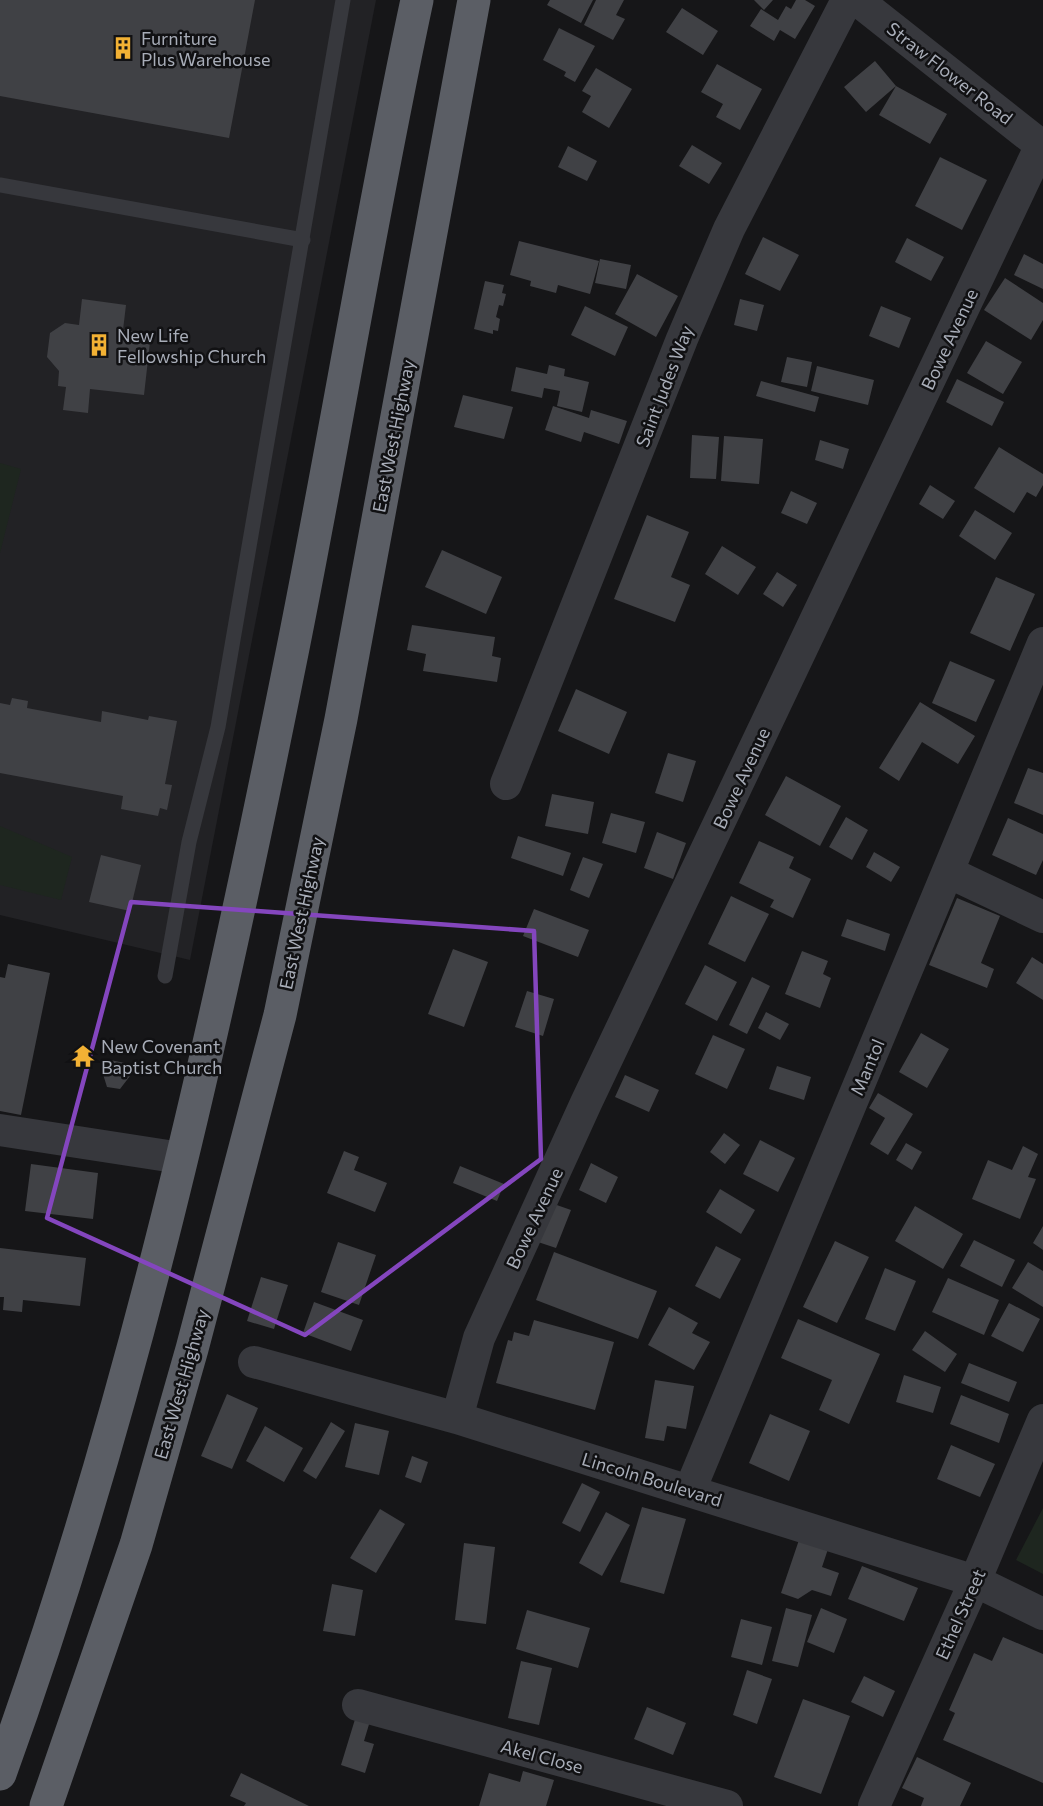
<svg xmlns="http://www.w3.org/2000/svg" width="1043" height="1806" font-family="Commissioner,sans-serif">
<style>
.built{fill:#222225}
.green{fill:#1e261f}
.building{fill:#404145}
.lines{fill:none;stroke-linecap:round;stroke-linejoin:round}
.service{stroke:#37383d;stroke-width:15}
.minor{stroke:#37383d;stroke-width:32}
.trunk{stroke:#5b5e65;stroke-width:33}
.marked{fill:none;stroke:#8446be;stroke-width:4.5;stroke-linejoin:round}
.labels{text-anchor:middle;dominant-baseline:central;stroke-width:5;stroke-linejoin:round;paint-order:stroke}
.poi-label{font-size:18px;fill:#a8adb8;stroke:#111113;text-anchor:start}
.street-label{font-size:18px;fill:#a8adb8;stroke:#111113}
</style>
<rect width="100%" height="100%" fill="#161618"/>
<path class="built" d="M0,0H376L190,960L0,915Z"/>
<path class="green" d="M0,463L21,469L0,553Z
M0,826L72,857L61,900L0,885Z
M1043,1508V1574L1016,1560Z"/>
<path class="building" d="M0,0H255L229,138L0,96Z
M550,0H593L581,23L547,5Z
M596,0H624L616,15L625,19L613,40L584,25Z
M754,0H773L764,10Z
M796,0H805L815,6L795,39L780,30L774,41L750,26L761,9L778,20L786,6L791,9Z
M682,8L718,31L703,55L666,32Z
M559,28L595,46L575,82L564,76L566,72L543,60Z
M875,61L896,86L947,114L930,144L879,115L896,86L866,112L844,87Z
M717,64L762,89L740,130L716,117L723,104L701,92Z
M596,68L632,89L609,128L582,112L591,96L582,91Z
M692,145L722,163L709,184L679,166Z
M568,146L597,161L587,181L558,167Z
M940,157L987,180L962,230L915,206Z
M763,237L799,255L780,291L745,274Z
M907,238L944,257L931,281L895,262Z
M519,241L599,261L590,294L558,285L556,293L530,286L531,281L510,275Z
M1024,254L1043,264V289L1014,275Z
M600,259L631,265L626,289L595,283Z
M637,274L678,296L656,337L615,314Z
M1005,278L1043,303V320L1031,340L984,310Z
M485,281L504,285L502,293L506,294L503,306L499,305L496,317L500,319L498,331L493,330V334L474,329Z
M82,299L126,305L123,330L151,333L144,395L90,389L88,413L63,410L66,387L58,386L59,371L47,357L50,333L65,323L79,325Z
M740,299L764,305L757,331L734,325Z
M585,306L628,327L615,356L571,335Z
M881,306L911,318L899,348L869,336Z
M986,341L1022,362L1003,394L967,373Z
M787,357L812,362L807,387L781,382Z
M549,365L565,369L564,376L589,382L582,412L557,406L560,391L544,388L542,398L511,391L516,367L547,374Z
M817,366L874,380L868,405L811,391Z
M957,379L1004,402L992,426L946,402Z
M761,381L819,397L815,412L756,396Z
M463,395L513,407L504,439L454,427Z
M553,406L589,418L591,410L627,421L619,444L584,432L581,442L545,430Z
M692,435L719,437L716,479L690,478Z
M724,436L763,439L759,484L721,481Z
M820,440L849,449L843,469L815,460Z
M999,447L1043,474V485L1036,497L1027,492L1014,513L974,488Z
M930,485L955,501L943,519L919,504Z
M791,491L817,503L807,524L781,513Z
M975,510L1012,533L995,560L959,536Z
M647,515L689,532L671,577L690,585L675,622L614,599Z
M722,546L756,567L738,595L705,574Z
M442,550L502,577L486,614L425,587Z
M777,572L797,585L783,607L763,594Z
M996,577L1035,594L1010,651L970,633Z
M412,625L495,637L492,656L501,658L497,682L423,671L426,654L407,650Z
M950,661L995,680L976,722L932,703Z
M576,689L627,712L609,754L558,731Z
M12,698L28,701L27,708L101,722L102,711L148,720L149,716L177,721L165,784L172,785L167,810L160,808L158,816L121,809L123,796L0,773V703L10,705Z
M920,702L975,736L958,764L922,742L899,781L879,768Z
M668,753L696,761L683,802L655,793Z
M1028,768L1043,773V815L1014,803Z
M786,776L841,806L820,846L765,815Z
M552,794L594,802L588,834L545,826Z
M611,813L645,822L636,853L602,843Z
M846,817L868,830L852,860L829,847Z
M1008,818L1043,834V860L1036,875L992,855Z
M657,832L686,843L673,879L644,868Z
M518,836L571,853L563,876L511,858Z
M759,841L794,857L789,868L811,879L793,918L770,907L774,900L739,883Z
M874,852L900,867L891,882L866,867Z
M101,855L141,865L130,911L89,902Z
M583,857L603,864L589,898L570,890Z
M731,896L769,914L745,962L708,944Z
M957,898L1000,916L981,963L994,969L987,988L929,965Z
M534,909L589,930L578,957L523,936Z
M847,919L890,934L885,951L841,936Z
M453,949L488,962L464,1027L428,1014Z
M802,951L828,961L823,974L831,978L820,1008L785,994Z
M1032,957L1043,964V1000L1016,983Z
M8,964L50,973L21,1115L0,1111V977L5,978Z
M705,965L737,982L717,1021L685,1004Z
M752,977L770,986L747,1034L729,1025Z
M527,991L554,999L543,1036L515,1027Z
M766,1012L789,1024L780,1040L758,1028Z
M921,1033L949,1049L927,1088L899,1072Z
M713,1035L745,1049L727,1089L695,1074Z
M110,1060L125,1063L130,1076L120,1089L107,1087L102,1071Z
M777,1066L811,1077L804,1100L769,1089Z
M625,1075L659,1090L649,1112L615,1097Z
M878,1093L913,1114L888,1155L870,1144L885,1118L869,1108Z
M724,1133L740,1145L725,1164L710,1152Z
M760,1140L795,1158L778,1192L743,1174Z
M906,1143L922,1152L912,1170L896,1160Z
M1023,1146L1038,1154L1028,1177L1036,1179L1020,1219L972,1199L988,1160L1012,1170Z
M344,1151L359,1157L354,1170L387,1183L375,1212L327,1193Z
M591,1163L618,1177L606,1203L579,1190Z
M31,1164L98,1173L93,1219L25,1211Z
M460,1166L504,1184L497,1201L453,1183Z
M720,1189L755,1210L741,1234L706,1212Z
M551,1203L571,1210L556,1248L535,1241Z
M915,1206L963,1234L943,1269L895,1241Z
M1043,1226V1250L1033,1243Z
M974,1240L1015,1260L1002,1287L960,1266Z
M835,1241L869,1257L837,1323L803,1307Z
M338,1242L376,1255L359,1305L321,1292Z
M716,1246L741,1259L720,1299L695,1286Z
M0,1248L86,1258L80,1306L23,1300L22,1312L3,1310L4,1297H0Z
M554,1252L657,1291L638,1339L536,1300Z
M1028,1262L1043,1271V1307L1012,1288Z
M885,1268L916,1281L895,1331L865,1319Z
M261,1277L288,1285L274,1329L247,1321Z
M948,1278L999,1300L984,1335L932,1312Z
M314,1302L363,1320L351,1351L303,1333Z
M1009,1303L1040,1319L1023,1352L991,1336Z
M669,1307L698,1323L692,1333L710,1342L694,1370L648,1345Z
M798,1319L880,1354L849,1424L819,1410L832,1380L781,1358Z
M534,1320L614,1342L595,1410L496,1383L508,1340L512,1341L514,1332L529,1336Z
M925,1331L957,1354L945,1372L912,1350Z
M969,1363L1017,1382L1009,1402L961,1383Z
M904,1375L941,1387L933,1413L896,1402Z
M655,1380L694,1386L686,1429L667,1426L664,1441L645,1438Z
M227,1394L258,1408L232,1469L201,1456Z
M961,1395L1009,1414L999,1443L950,1424Z
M770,1414L810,1431L789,1481L749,1463Z
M331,1422L345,1431L316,1479L303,1471Z
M355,1423L389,1431L379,1475L345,1467Z
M265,1426L303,1448L284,1482L246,1461Z
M951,1445L995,1464L980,1497L937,1479Z
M412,1456L428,1462L421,1483L405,1477Z
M582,1483L600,1492L580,1532L562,1523Z
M642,1507L686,1519L664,1594L620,1582Z
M380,1509L405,1524L376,1573L350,1558Z
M606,1512L630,1525L602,1576L579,1563Z
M800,1537L829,1546L822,1567L839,1573L831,1596L812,1590L798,1599L781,1593Z
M464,1543L495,1547L486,1624L455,1620Z
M862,1566L918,1588L904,1621L848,1599Z
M332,1584L363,1590L355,1636L323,1631Z
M786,1608L812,1615L798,1667L772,1661Z
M821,1608L847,1619L834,1653L807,1642Z
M527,1610L590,1628L578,1668L516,1649Z
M741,1619L772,1627L762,1665L731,1657Z
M1003,1637L1043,1654V1783L943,1740L955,1713L949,1710L974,1653L992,1661Z
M521,1661L552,1668L539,1725L508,1718Z
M747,1670L772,1679L757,1724L733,1715Z
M864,1676L895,1691L883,1717L851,1702Z
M803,1699L850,1716L821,1794L774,1777Z
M647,1707L686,1723L673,1755L634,1739Z
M356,1716L370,1721L364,1741L374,1744L365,1773L341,1765Z
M917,1757L971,1783L960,1806H921L924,1798L902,1788Z
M523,1771L554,1780L546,1806H479L489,1773L520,1782Z
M241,1773L309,1806H244L246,1803L230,1796Z"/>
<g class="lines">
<path class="service" d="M0,185L303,240
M165,976L189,842L218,727L343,0"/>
<path class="minor" d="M857,0L1043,147
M506,784L682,339L729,229L847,0
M948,872L1043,917
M0,1130L181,1158
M254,1362L457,1418L975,1581L1043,1614
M457,1418L479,1338L586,1103L1041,145
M690,1490L1043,643
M358,1705L727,1806
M874,1806L975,1581L1043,1420"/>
<path class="trunk" d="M0,1774C132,1409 217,1028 293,648C336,433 371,215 417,0
M46,1806L136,1545L192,1349L280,1015L341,719L474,0"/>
</g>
<path class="marked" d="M131,902L534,931L541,1159L305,1335L47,1218Z"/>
<defs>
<g id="building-bare" transform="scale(1.8)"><path d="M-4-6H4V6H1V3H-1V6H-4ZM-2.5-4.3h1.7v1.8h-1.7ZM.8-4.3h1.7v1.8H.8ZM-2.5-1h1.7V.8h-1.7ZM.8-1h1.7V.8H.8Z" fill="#f2b134" stroke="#111113" stroke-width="2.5" paint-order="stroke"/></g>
<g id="temple-bare" transform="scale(1.8)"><path d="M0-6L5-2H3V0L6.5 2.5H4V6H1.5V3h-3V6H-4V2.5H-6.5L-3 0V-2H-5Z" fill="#f2b134" stroke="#111113" stroke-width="2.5" paint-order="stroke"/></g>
</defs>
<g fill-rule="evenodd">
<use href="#building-bare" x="123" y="48"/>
<use href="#building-bare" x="99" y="345"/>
<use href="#temple-bare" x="83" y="1056"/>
</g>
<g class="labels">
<g class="poi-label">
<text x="141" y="38">Furniture<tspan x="141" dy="21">Plus Warehouse</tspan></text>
<text x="117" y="335">New Life<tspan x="117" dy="21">Fellowship Church</tspan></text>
<text x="101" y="1046">New Covenant<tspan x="101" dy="21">Baptist Church</tspan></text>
</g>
<g class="street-label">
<text transform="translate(950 73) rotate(38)">Straw Flower Road</text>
<text transform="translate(949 339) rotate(-65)">Bowe Avenue</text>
<text transform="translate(664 386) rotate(-69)">Saint Judes Way</text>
<text transform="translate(393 436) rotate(-79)">East West Highway</text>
<text transform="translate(741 778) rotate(-65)">Bowe Avenue</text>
<text transform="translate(301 913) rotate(-78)">East West Highway</text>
<text transform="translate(867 1067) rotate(-67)">Mantol</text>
<text transform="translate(534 1218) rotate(-65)">Bowe Avenue</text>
<text transform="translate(181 1384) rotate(-74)">East West Highway</text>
<text transform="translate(652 1479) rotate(17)">Lincoln Boulevard</text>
<text transform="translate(960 1614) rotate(-66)">Ethel Street</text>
<text transform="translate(542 1756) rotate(15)">Akel Close</text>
</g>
</g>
</svg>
